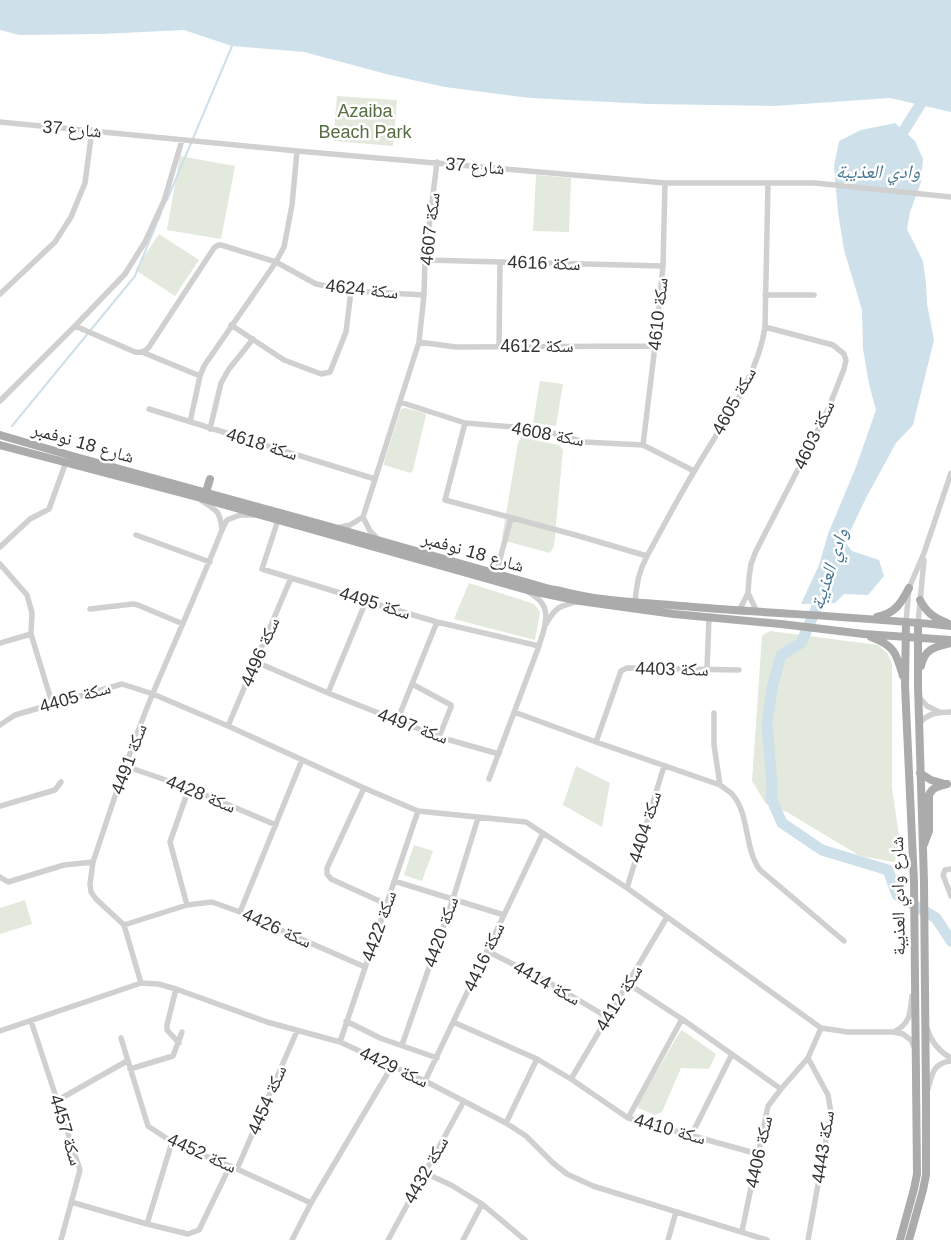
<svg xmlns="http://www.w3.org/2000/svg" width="951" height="1240" font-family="Helvetica,'Noto Naskh Arabic',sans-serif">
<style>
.green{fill:#e3e9dd}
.water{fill:#cee0ea}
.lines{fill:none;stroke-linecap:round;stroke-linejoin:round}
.stream{stroke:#cee0ea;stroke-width:2}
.river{stroke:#cee0ea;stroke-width:11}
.minor{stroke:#d0d0d0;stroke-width:5.5}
.major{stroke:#ababab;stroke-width:8}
.labels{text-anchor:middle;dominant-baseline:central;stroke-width:5;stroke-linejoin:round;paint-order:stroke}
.park-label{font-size:18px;fill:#576d42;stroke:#fff}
.street-label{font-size:18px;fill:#333;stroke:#fff}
.water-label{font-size:19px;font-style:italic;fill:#447692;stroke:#fff}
</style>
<rect width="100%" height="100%" fill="#fff"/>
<path class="green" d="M337,96L397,100L393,146L333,141Z
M180,156L235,166L221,239L167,230Z
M536,175L571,178L569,232L533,231Z
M159,234L199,260L175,296L135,270Z
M540,381L563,384L556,426L533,423Z
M405,408L425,413L426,415L413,470L411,473L384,465V462L401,409Z
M521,437L559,445L563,450L554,546L550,553L505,541L502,538L518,443Z
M469,583L534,604L540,612L535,640L454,619Z
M770,631L878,645L888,654L892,664V788L901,849L894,862L860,856L787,812L766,804L752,781L762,636Z
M576,766L610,783L602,827L563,805Z
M414,845L433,851L422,881L404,875Z
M25,900L32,924L0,934V908Z
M682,1030L716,1054L709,1069L681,1068L662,1112L655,1115L638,1108V1104L678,1035Z"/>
<path class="water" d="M0,0H951V112L890,98L774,106L648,104L530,98L445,87L390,75L304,52L232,46L184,30L102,34L19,35L0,30Z
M895,123L915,141L923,159L921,182L910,212L907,229L923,261L926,284L927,304L934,340L913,425L896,443L867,496L845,542L852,551L879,560L884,576L868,595L844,594L835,603L801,604L819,565L828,534L856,467L876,410L869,384L863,349L862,310L844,250L838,212L834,166L839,141L861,130Z"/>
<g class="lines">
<path class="stream" d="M167,200L232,46
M12,426L135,276L161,213"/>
<path class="river" d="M896,143L920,105
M825,589L801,643L781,655L772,688L767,724L772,785L771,798L782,823L822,850L888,870L897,895L936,918L951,941"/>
<path class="minor" d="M0,122L297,151L665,183H815L951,197
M425,260L663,266
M0,294L55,242L71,217L85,183L92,130
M765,295H814
M231,325L284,360L321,374L330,372L346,332L351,291
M75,326L135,352C140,353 145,352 149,347L214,248L218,245H221L276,262L316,284L351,291L424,295
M419,342L456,347L655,346
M499,346L500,262
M142,352L200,376
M0,401L75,326L125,274L145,242L164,201L182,140
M400,402L465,423L539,429L584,442L643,445L694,471
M149,409L375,479
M190,422L200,376L204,366L276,262L284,247L292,205L297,151
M465,423L445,500L579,536L647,556
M210,429L221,383L229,369L253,339
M643,445L655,346L663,266L665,183
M202,501C218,511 220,512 222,530L227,520L240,515H254
M363,517L370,531L379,540
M278,520L262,569L366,601L437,622L539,646
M337,528L350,525L363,517L419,342L424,295L425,260L437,162
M136,535L210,562
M0,547L30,519L49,509L66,462
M0,564L27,595L32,613L31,634L52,703
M496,574L511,518
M748,593L757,612
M635,602C637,584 638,573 647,556C663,527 678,498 695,470C720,427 758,377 765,327L768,183
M90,609L133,604L138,605L183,624
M739,611L748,593L749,578L751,564L756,551L811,444L829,407L844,369L846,360L844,354L833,345L765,327
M906,622L909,588L924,553L951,473
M918,623L924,560
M546,624C556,606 560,606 580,601
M0,643L31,634
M256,662L328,693L439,737L499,754
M707,669L709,617
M412,684L451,705V707L439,737
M328,693L366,601
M918,696L927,706L939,712
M514,712L596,742L720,785C724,788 729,791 732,794C750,814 744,849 760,870L844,941
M714,713V745L720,785
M397,721L437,622
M919,723C929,713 938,712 951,712
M0,725L15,715L122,684L153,694L228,726L364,788L418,811L526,822L627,888L821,1028L848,1032H894L903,1034L911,1040L914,1047
M228,726L291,578
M596,742L621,671L627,668L739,670
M125,766L189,788L276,825
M489,779L539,646C543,632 551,614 541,602C538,598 532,595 528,591
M364,788L327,868V874L331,879L386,904
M0,806L55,790L61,782
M951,869L945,870L943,875L951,896
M0,877L8,882L64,865L93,862
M394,881L504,915
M627,888L664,766
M187,905L170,842L189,788
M240,912L302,760
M124,925L187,905L212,902L240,912L365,967
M487,951L550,983L607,1017
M141,983L124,925L96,899L91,892L90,884L93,862C112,806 130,748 153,693C176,639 200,585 222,530
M627,983L682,1019L781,1089
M176,989L167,1025V1030L179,1043
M31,1021L80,1170L61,1240
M346,1021L380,1038L437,1058
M453,1022L537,1059L571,1079L628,1118L758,1154
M927,1028C931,1042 938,1051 951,1058
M0,1031L141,983L158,984L176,989L267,1022L340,1042L425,1081L506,1123L526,1136L553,1163L567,1174L593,1186L767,1240
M894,1032C911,1023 910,1013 912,996
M121,1038L148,1126L172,1142L237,1169L311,1203
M340,1042L418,811
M402,1045L453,899L478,818
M808,1058L828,1095L831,1113L808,1240
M130,1069L173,1056L182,1032
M571,1079L667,917
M425,1081L543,833
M928,1089C932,1074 933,1063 951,1061
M58,1100L127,1061
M628,1118L682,1019
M506,1123L537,1059
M691,1136L732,1054
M237,1169L297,1031
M425,1173L451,1185L482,1204L525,1240
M71,1202L147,1224L188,1234L199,1230L230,1166
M147,1224L172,1142
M742,1231L768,1106L781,1089L808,1058L821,1028
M292,1240L311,1203L392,1066
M388,1240L464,1101
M463,1240L482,1204
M668,1240L676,1212"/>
<path class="major" d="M0,435L76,457L335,528L550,589C567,592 584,597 602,599C632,603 663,604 693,607C779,614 865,617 951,626
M0,445L197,497L527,590L580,601L674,614L781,624L864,634L951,640
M206,492L210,479
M920,600C926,612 934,618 947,623
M877,617C896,613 901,603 909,588
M871,637C895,646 896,653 903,676
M921,666C925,648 935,647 951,643
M920,773L931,780L945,784
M924,844L929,831V795C932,787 939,786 947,784
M900,1240L914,1189L917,1174L914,882L905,685L906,622
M909,1240L923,1190L926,1175V1099L924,882L918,686V623"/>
</g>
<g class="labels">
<g class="park-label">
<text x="365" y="111">Azaiba<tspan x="365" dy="21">Beach Park</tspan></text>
</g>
<g class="street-label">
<text transform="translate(72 129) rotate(5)">شارع 37</text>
<text transform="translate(475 166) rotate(5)">شارع 37</text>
<text transform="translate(430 229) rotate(-84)">سكة 4607</text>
<text transform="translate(544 263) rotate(2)">سكة 4616</text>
<text transform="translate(362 289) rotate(6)">سكة 4624</text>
<text transform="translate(658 314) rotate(-84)">سكة 4610</text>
<text x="537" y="346">سكة 4612</text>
<text transform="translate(734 401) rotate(-62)">سكة 4605</text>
<text transform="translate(548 434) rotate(10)">سكة 4608</text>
<text transform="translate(814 435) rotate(-65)">سكة 4603</text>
<text transform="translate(83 443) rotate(16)">شارع 18 نوفمبر</text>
<text transform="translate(262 444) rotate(17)">سكة 4618</text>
<text transform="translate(473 552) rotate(16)">شارع 18 نوفمبر</text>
<text transform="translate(375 603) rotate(17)">سكة 4495</text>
<text transform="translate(260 652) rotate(-67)">سكة 4496</text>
<text transform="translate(672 669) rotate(1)">سكة 4403</text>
<text transform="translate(75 697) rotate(-16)">سكة 4405</text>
<text transform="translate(413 726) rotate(20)">سكة 4497</text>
<text transform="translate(129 759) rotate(-70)">سكة 4491</text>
<text transform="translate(201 794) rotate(22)">سكة 4428</text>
<text transform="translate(645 827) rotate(-73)">سكة 4404</text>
<text transform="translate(898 896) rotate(-91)">شارع وادي العذيبة</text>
<text transform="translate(379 926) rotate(-71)">سكة 4422</text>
<text transform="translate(277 928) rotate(24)">سكة 4426</text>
<text transform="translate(441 932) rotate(-71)">سكة 4420</text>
<text transform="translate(484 957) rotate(-65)">سكة 4416</text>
<text transform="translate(547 983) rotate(29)">سكة 4414</text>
<text transform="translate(619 998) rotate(-59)">سكة 4412</text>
<text transform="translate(394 1067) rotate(25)">سكة 4429</text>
<text transform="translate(267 1100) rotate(-67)">سكة 4454</text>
<text transform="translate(670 1129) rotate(16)">سكة 4410</text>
<text transform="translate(66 1130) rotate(73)">سكة 4457</text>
<text transform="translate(823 1147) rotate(-82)">سكة 4443</text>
<text transform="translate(759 1152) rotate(-78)">سكة 4406</text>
<text transform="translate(202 1153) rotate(24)">سكة 4452</text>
<text transform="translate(426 1170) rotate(-61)">سكة 4432</text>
</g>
<g class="water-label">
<text x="878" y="171">وادي العذيبة</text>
<text transform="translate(829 569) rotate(-72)">وادي العذيبة</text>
</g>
</g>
</svg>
